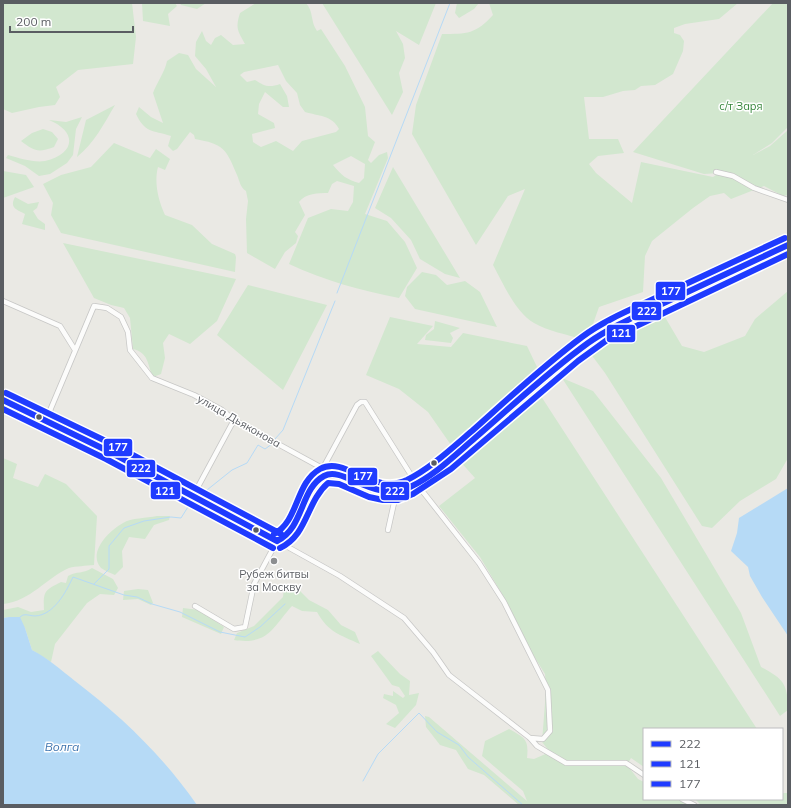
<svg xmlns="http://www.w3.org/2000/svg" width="791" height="808" font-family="Mulish,sans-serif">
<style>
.green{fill:#d2e7cf;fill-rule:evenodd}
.water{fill:#b6daf6}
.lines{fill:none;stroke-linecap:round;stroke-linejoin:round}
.stream{stroke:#b6daf6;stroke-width:1}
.street-casing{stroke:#c7c7c6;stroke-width:6}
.primary-casing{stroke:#d2cab2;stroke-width:8}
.street{stroke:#fcfcfb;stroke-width:4.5}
.primary{stroke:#f2f0e7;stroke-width:7}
.bus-1-casing{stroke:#fff;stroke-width:9}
.bus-2-casing{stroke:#fff;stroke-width:9}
.bus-3-casing{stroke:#fff;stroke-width:9}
.bus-1{stroke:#1f3bff;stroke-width:6}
.bus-2{stroke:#1f3bff;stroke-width:6}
.bus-3{stroke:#1f3bff;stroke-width:6}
.bus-dot{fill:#5a5d62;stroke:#fff;stroke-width:1.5}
.poi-dot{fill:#8c8e90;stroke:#fff;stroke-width:1.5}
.labels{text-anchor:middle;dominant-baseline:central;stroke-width:3;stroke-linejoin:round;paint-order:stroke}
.park-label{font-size:11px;fill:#36863b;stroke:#fff}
.street-label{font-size:11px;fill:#5a5d62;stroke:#fff}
.poi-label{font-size:11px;fill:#5a5d62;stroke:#fff}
.water-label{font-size:12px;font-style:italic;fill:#3e74af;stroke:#fff}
.line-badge{stroke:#fff;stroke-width:1.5}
.badge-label{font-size:11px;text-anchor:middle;font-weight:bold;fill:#fff}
</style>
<rect width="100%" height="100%" fill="#eae9e4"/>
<path class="green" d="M3,3H132L136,37L133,64L78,70L56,87L60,97L55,105L39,107L12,113L3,109Z
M142,3H175L177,6L168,14L170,26L143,21Z
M180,3H206L197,9L181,5Z
M256,3H306C314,12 310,21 317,31L321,29L345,66L365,107L368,136L375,142L368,160L371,163L379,155L387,152L388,158L365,214L387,221L405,242L417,268L399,298C360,290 325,281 289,264L308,218L331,209L348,211L353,202L354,186L337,181L332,184L328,193C318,193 306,193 299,202L305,215L295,232L298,236L296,243L285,252L275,269L247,253L246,219L248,201L246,191C240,187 240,182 237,175C226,148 223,144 195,139L194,135L190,132L177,149L173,151L168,146L171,136C152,130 145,133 136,114L139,107L151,117L163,123L153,93C157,82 165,72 167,61L179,53L188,55L196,69L216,87L206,69L195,56L196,42L202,31L206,41L211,45L215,38L221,35L233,45L245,44C238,31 235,29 240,13ZM278,65L286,81L297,93L300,105L305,112C318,116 332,115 339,129L336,132L302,141L293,151L276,141L261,147L253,142L252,134L275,128L274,123L258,114L259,104L265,92L283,107H289L287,96L280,84C269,88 264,86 255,80L247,82L240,75L244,72ZM351,156L365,164L364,178L359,183C347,180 341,175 333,165Z
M322,3H436L419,45L396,31L403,44L405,58L399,73L403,92L392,115Z
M457,3H479L474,9L459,18L455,13Z
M489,3H738L719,19L685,24L674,28V33L680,35L684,41L683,51L673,74L655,85L641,86L635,90L623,91L603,97H584L589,139H618L624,153L598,156L589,164L596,173L632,203L641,162L713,177L719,173L704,174L633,152L773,3H788V127L772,143L753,155L770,146L788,130V195L783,196L764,186L731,199L724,193L710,196L693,208L652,241L645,256L643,292L599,307L593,324L581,339C565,334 548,331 534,323C515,312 503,283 493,265L525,189L508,196L476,245L412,134L416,105L442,34C467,34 476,34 493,15Z
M115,105C104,124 94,143 77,157L86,120Z
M82,117L76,129L73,155L67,163L50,174L39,176L25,166L6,158L8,155C19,158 34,163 45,161C75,154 78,132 49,120L66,122Z
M43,129L52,132L58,139L54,147C38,153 34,151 21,141L32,133Z
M114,143L150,158L156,149L170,159L165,170L158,167C154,182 158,200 165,215L192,225L212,244L235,254L236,257L235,272L61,233L51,215L53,203L43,184L61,175L91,167Z
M393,167L460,278L445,274L420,259L411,240L391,218L375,208Z
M3,171L26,175L34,187L3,198Z
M15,197L28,204L39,202L37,208L33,211L38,219L45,224V230L22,224L25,214C17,210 9,208 15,197Z
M63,243L236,279L217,321L190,344L169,334L163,343L165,358L161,374L153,377C147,364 149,353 133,349L130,318L124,308L111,305L94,298Z
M422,272L436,275L447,285L465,281L480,292L497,327L415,309L405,296L407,287Z
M248,285L327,305L283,390L217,335Z
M788,291V458L776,479L740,501L712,528L702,526L605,373L587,349L608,335L662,312L682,346L704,352L745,336L755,319Z
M390,317L433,326L417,344L451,347L463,333L527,346L537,367L451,445L428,412L399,389L366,375Z
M435,321L460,328L450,333L453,338L451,343L425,340L426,335L434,329Z
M562,378L593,391L661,478L741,613L761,667C783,679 788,683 788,710L780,716Z
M537,390L757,729H644V767L631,758L627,765L638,779L644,782V799H678L691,805H519L484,775L468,769L456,750L440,745L426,727L425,716L429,717L527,801L523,791L482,756L485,741L509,729C525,738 529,739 527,758L534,759L550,752L542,742L546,690L545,674L524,640L510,621L505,599L480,557L439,506L475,478L458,459Z
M3,458L17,464L13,478L38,487L45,474L66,484L97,516L94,565C86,566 76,566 69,568C46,578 31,601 3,604Z
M157,516H170L169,520L154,525L145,539L129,537L122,551L123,567L115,575C111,573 105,571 101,568C87,552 110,530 123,523C131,518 147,518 157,516Z
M92,568L113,579L118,588L114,595L100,594L87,603L55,644L51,662L32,650L25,628L9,617L3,618V610L18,607L31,612L44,610C43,591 45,590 61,582L66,583L68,576C76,571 84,574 92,568Z
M284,588L298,589L309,600L328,610L341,625L355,632L360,644C340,635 328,632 317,612L302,611L292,606C272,628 269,645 234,640L237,633L254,626L283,597Z
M138,589L148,590L153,603L151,605L138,599L123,600L124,591Z
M183,608L199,610L224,627L221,634L182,617Z
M378,651L400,674L410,681L409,695L419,693L416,705L395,728L386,724L399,713L396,705L383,698L384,694L393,696V691L403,698L405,696L399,687L392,685L371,656Z
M782,793H788V805H701L695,799H782Z"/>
<path class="water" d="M788,488V636L762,597L750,576L748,567L731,551L737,533L739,518Z
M9,617H20L25,628L32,650C48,658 61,670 75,681C121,716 163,756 197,805H3V618Z"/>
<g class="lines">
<path class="stream" d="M337,293L450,3
M275,439L283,430L335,301
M202,494L232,470L247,463L258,445L265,449L272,444
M94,584L109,569V546L124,528L144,521L171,517L181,518L193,499
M20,617L23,615C27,614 31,616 35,616C54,615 66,592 73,577L124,595L137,597L152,604L180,612L220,632L245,637L260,627L285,604
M363,781L378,754L419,713L437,732L459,745L468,757L523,805"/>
<g class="street-casing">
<path id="street" d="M716,172L733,176L754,188L788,200
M3,301L60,326L75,350
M46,420L94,306L107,308L121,317L128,332L130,350L152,378L194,395L222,410L234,420L333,474
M323,468L357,405L361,402H365L416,483L479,563L504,602L548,690L550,731L543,739L530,738
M193,496L234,420
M388,530L394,503L392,492
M195,606L234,629L245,627L254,584L277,541L340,576L404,618L433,652L449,675L530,738L537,746L566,763H626L644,775
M682,799L694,805"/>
</g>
<g class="primary-casing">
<path id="primary" d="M3,400L110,452L279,540C300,534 304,489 323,477C345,464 371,506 409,487C420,482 429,474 439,467C477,440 511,407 546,377C566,359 587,341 611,328L788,245"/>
</g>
<use href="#street" class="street"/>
<use href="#primary" class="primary"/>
<g class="bus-1-casing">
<path id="bus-1" d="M3,400L110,452L277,541
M277,541C304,528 300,489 324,476C344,465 373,504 410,487C434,476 455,455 475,438C512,406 548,372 588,343C612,326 639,315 666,302C707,283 747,264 788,245"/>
</g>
<g class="bus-2-casing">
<path id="bus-2" d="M3,409L106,459L273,548
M280,548C308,535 306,502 328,483L339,484L369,497L383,500H398L413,494L451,469L578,361L607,340L788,254"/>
</g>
<g class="bus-3-casing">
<path id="bus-3" d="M6,393L114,445L281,534
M274,534C299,521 295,483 320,469C346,455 373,496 407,480C431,468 452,448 472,431C508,399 543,366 582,337C606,319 635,308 662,295C703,276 744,257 785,238"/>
</g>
<use href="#bus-1" class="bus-1"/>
<use href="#bus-2" class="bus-2"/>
<use href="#bus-3" class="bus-3"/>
</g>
<g class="bus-dot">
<circle cx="39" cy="417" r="3.5"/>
<circle cx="434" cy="463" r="3.5"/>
<circle cx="256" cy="530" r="3.5"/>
</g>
<circle class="poi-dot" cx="274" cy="561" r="4"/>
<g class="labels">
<g class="park-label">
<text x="741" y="106">с/т Заря</text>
</g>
<g class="street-label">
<text transform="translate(239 421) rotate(30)">улица Дьяконова</text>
</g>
<g class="poi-label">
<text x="274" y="574">Рубеж битвы<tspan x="274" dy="13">за Москву</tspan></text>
</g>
<g class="water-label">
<text x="62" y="746">Волга</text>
</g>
</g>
<g class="line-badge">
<rect x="655" y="281" width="31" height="20" rx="4" fill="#1f3bff"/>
<rect x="631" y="301" width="31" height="20" rx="4" fill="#1f3bff"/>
<rect x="606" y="324" width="30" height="19" rx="4" fill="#1f3bff"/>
<rect x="103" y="438" width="30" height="19" rx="4" fill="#1f3bff"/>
<rect x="126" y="459" width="30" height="19" rx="4" fill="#1f3bff"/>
<rect x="347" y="467" width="31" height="19" rx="4" fill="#1f3bff"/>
<rect x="150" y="481" width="31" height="19" rx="4" fill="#1f3bff"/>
<rect x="380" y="481" width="30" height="20" rx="4" fill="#1f3bff"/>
</g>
<g class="badge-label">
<text x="671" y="295">177</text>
<text x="647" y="315">222</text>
<text x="621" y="337">121</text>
<text x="118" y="451">177</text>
<text x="141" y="472">222</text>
<text x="363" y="480">177</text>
<text x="165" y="495">121</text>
<text x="395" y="495">222</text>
</g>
<rect width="791" height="808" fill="none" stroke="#5a5d62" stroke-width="8"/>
<rect x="643" y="728" width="140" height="72" fill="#ffffff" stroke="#bdbec0"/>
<rect x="651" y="741" width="20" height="6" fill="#1f3bff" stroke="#bdbec0"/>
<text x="679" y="748" font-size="12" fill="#5a5d62">222</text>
<rect x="651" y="761" width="20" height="6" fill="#1f3bff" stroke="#bdbec0"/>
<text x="679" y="768" font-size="12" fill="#5a5d62">121</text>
<rect x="651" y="781" width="20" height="6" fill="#1f3bff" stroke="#bdbec0"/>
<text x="679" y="788" font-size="12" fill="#5a5d62">177</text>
<path d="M10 26v6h123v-6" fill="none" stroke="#5a5d62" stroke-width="2"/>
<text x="16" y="26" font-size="12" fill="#5a5d62" stroke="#ffffff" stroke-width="3" paint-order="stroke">200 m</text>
</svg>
